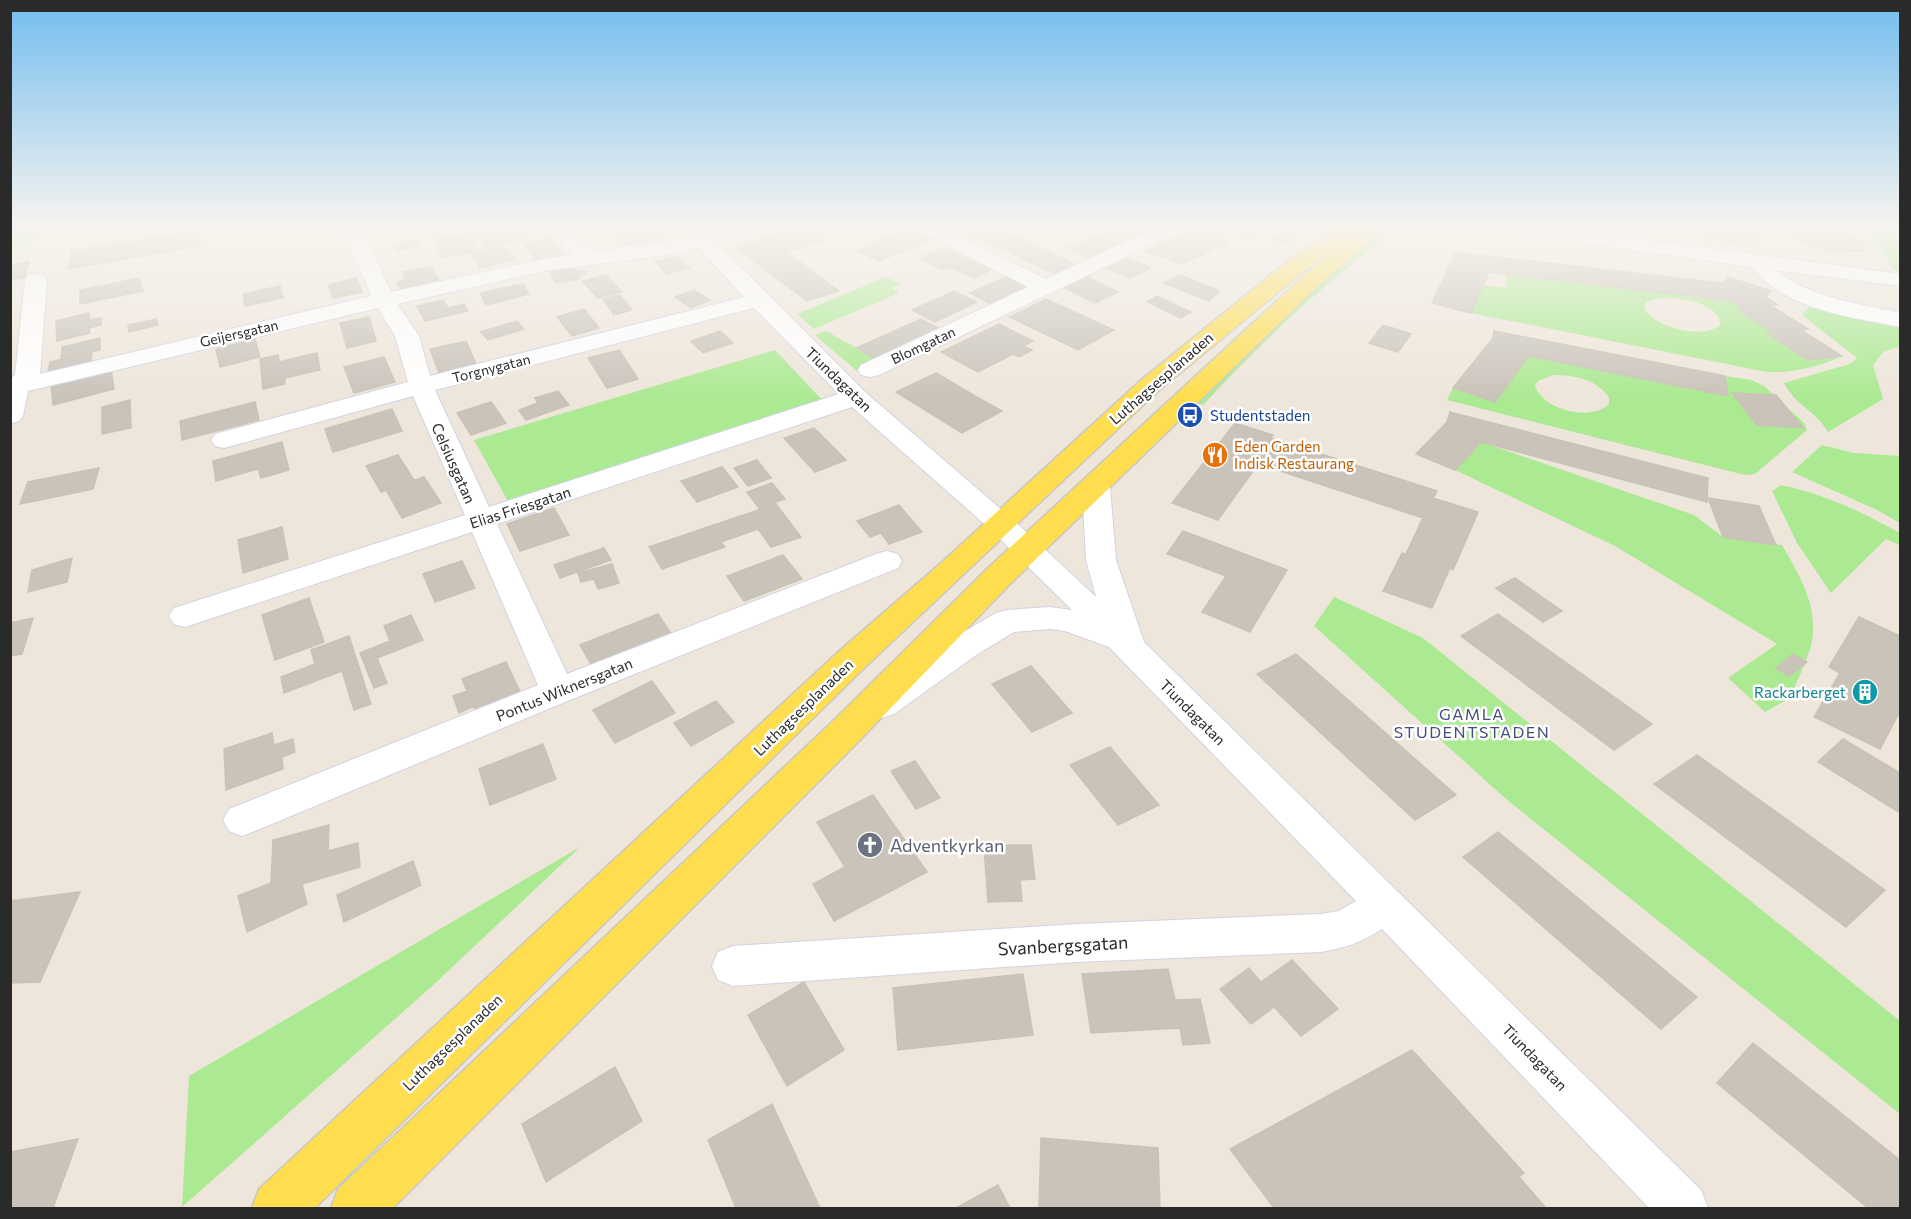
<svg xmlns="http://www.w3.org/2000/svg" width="1911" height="1219" font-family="Commissioner,sans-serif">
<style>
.green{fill:#abea92;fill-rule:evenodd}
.building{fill:#c9c3ba;stroke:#c9c3b4;stroke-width:1.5}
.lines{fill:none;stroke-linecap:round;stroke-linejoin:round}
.minor-casing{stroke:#d0d3e5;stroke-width:2}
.major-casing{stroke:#c8c8c8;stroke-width:3}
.minor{fill:#fff;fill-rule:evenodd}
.major{fill:#fede4f;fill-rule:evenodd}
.labels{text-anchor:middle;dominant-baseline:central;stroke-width:5;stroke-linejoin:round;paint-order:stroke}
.far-street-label{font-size:14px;fill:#2a2a2a;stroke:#fff}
.street-label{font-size:15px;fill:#2a2a2a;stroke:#fff}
.transit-label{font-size:15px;fill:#164399;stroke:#fff;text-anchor:start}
.food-label{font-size:15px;fill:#c56008;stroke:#fff;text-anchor:start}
.culture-label{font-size:15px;fill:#0d838f;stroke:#fff;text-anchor:end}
.neighbourhood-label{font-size:16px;letter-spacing:1.5px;fill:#464d7f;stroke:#fff}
.near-worship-label{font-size:18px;fill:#5b616d;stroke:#fff;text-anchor:start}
.near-street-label{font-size:18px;fill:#2a2a2a;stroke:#fff}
</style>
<rect width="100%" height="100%" fill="#eee6db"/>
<path class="green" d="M11,228H76L42,234L11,252Z
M1388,228H1400C1327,279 1264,340 1203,405L1192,402L1354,252Z
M1864,228H1900V271L1894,270L1873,235Z
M1507,274L1730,301L1743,308L1738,310L1773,333L1769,334L1808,360L1842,356C1820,367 1791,373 1767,372L1471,313L1484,285L1506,288ZM1661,298C1680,298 1715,301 1721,323C1709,342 1649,327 1644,306L1646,302Z
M886,277L901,284L891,288L899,293L814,329L797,314Z
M1809,307L1875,318L1900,327V347L1884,351L1873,365L1883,399L1828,432C1817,412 1794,404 1784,383L1850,364L1857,358L1802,315Z
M826,331L881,362L858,372L815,335Z
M775,350L823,401L509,503L474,440Z
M1529,356L1727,395L1725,376L1751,380L1764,386L1804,423L1807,430L1755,474L1745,475L1447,400L1453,388L1495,402ZM1553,375C1573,375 1598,379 1609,398V404C1592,422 1541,410 1535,385L1538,381Z
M1481,442L1694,515L1723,537L1782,545C1797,571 1815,600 1813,632C1813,651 1797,680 1790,698L1765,712L1728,678L1777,644L1615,546L1455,470Z
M1822,445L1854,453L1900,456V523L1877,510L1792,472Z
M1781,485C1824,494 1862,512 1900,533V545L1886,539L1831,593L1797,543L1772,491Z
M1334,597L1423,638L1900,1021V1114L1506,799L1314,626Z
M580,847L430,988L182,1207L189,1076Z"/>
<path class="building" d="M426,228H457V230L428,235Z
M496,228H516L524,239L486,248L476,233Z
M609,228H656V230H661L663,240L623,245V236L616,237V229Z
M833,228L813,234L822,241L786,252L839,291L807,301L736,247L799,228Z
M958,228H1007L1002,230L1079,266L1059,276Z
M1115,228H1145L1154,232L1092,259L1068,248Z
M1197,228H1206L1227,236L1221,239L1229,242L1182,264L1146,251Z
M1224,228H1244L1257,233L1248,238Z
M1284,228H1306L1285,244L1269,239Z
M1696,228H1749L1761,236L1751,237L1757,240L1726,242L1720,238H1711Z
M1784,228H1839L1867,246L1856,247L1863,251L1828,252L1822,248H1814Z
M909,229L932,239L906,250L883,239Z
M200,230V246L68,269L72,251Z
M466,233L476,251L443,258L434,240Z
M550,238L563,254L536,260L524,244Z
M417,239L420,246L396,251L393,245Z
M883,239L906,250L879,261L856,251Z
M502,245L515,259L481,268L470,253Z
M944,248L968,259L943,270L920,258Z
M1453,252L1722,283L1728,277L1772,291L1765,297L1778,305L1743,308L1730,301L1489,272L1471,313L1432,303L1453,259Z
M677,256L689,268L667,274L655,262Z
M1128,258L1151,268L1130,278L1107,268Z
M968,259L991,270L974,278L950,267Z
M29,262L24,278L10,280V265Z
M574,266L577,272L584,270L586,274L578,275L579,279L555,283L550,270Z
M430,267L441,283L402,291L397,282L406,279L402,272Z
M606,275L622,292L598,298L582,281Z
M1180,275L1220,291L1209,301L1163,283Z
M1006,277L1032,289L995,306L970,293Z
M1088,277L1118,292L1095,303L1065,288Z
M139,278L143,291L80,304V290Z
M356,278L362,292L333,298L328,285Z
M523,284L529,294L486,305L480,293Z
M280,286L283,298L245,306L243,294Z
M694,290L710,300L691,308L675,297Z
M954,291L977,302L935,322L912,310Z
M620,295L632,310L614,315L603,299Z
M1157,296L1191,312L1181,318L1147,302Z
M1046,299L1114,330L1078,350L1010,317Z
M443,300L448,308L464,304L468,311L425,321L417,306Z
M1770,305L1808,329L1773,333L1737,309Z
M584,309L599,328L572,336L557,317Z
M89,313L90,320L101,318V325L89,328L90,333L57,341L56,321Z
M369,317L376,341L347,348L340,323Z
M156,319L158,325L129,332L128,325Z
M921,319L946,332L881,362L856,348Z
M517,321L524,329L488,340L481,332Z
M999,324L1033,341L1023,346L1032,350L1019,357L1013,354L978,372L941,352Z
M1383,325L1411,334L1398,352L1369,343Z
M1801,330L1842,356L1808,360L1768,334Z
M720,331L733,343L703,353L691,341Z
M1494,331L1725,376L1728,396L1529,356L1495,402L1453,388L1493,338Z
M100,338V350L61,359L62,347Z
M255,339L260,357L220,367L216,349Z
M466,341L476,364L439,373L430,349Z
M619,350L638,379L607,388L588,358Z
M92,353L91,362L48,371L50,362Z
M317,353L320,370L285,378V384L263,389L260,359L278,355L279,362Z
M384,357L395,382L354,393L344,367Z
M111,369L114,389L53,405L51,384Z
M936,373L975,396L1002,411L962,433L896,392Z
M558,391L569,405L526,420L519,410L538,403L535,398Z
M1732,393L1776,395L1803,428L1757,425Z
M130,400L131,428L102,434V407Z
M255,402L259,420L182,440L180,421Z
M491,402L506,423L471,435L457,413Z
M392,409L402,431L333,452L325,429Z
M1450,412L1708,478L1707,502L1481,442L1455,470L1416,454L1447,422Z
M1235,423L1273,435L1248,468L1210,455Z
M814,428L846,460L815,472L784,438Z
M1271,438L1437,491L1423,518L1253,462Z
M282,442L289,470L261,478L258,469L216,481L213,461Z
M398,455L414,480L381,492L366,466Z
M1210,455L1248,468L1253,462L1258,464L1218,520L1172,503Z
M757,460L771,478L748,486L734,468Z
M722,467L738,487L697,502L681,481Z
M99,468L93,489L20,504L28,482Z
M424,477L441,503L402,518L386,490Z
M772,483L785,499L759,508L747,492Z
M1433,498L1478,512L1473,524L1427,509Z
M1708,498L1759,506L1776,545L1723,537Z
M776,504L801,537L771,547L758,529L721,542L725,547L662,569L649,547Z
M899,505L922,532L889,544L881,533L870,537L857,521Z
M554,508L569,535L520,551L507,524Z
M1427,509L1473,524L1453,570L1450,568L1432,608L1383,591L1402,553L1406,554Z
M282,527L288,559L243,573L238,540Z
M1183,531L1287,570L1250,632L1202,612L1226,576L1167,554Z
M604,548L611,560L560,578L554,565Z
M783,555L802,579L744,601L727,576Z
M72,558L67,582L28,592L32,570Z
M462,561L475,588L435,602L423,574Z
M612,564L619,583L598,589L594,579L581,582L578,573Z
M1515,578L1562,611L1543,622L1496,588Z
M309,598L324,642L275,660L262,615Z
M658,614L672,635L593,668L580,645Z
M1498,614L1652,724L1614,750L1461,636Z
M411,615L423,640L377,658L387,683L374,688L360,653L390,641L384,626Z
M1859,617L1900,636V711L1880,749L1814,717L1840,673L1829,667Z
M33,618L22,654L10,656V623Z
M349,636L371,704L354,710L342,671L284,693L281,677L315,664L311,650Z
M1296,654L1456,795L1415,820L1257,674Z
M1793,654L1807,662L1789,676L1776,668Z
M506,662L522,696L477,714L474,706L459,713L453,696L467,691L462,679Z
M1031,666L1072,713L1032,732L992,684Z
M652,681L675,713L615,743L593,710Z
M716,701L734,722L691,746L674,723Z
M272,733L274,745L293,739L295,752L282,757L283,769L226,790L224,749Z
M1843,739L1900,773V813L1818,762Z
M543,744L556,779L490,805L479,769Z
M1110,747L1159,805L1118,825L1070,765Z
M1697,755L1885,890L1846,927L1654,784Z
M915,761L940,798L916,809L891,771Z
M873,795L927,872L834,921L813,884L845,867L817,822Z
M329,825L328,851L358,843L360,867L302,884L307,904L247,932L238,896L271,883L273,840Z
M1498,832L1697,997L1661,1029L1463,857Z
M1013,845H1031L1035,879L1020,880L1022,901L988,902L984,847Z
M413,861L421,885L344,922L337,895Z
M80,892L40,982L10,983V901Z
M1292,960L1338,1009L1301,1036L1274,1007L1251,1024L1220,989L1249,968L1261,982Z
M1168,969L1175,1000L1200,999L1210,1043L1183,1045L1180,1028L1091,1033L1082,974Z
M1023,974L1033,1035L898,1050L893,988Z
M804,982L844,1050L787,1086L748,1015Z
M1753,1043L1900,1160V1208H1868L1717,1083Z
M1412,1050L1524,1173L1519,1177L1546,1208H1274L1230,1149Z
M615,1067L642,1121L546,1182L522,1124Z
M772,1104L820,1208H736L708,1140Z
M1041,1138L1158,1148L1160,1208H1039Z
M78,1139L53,1208H10V1152Z
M998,1185L1010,1208H956Z"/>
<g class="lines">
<g class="minor-casing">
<path id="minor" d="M355,228L362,230L365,234L391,292L544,259L572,255L549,228H570L592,252L690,238L682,228H703L708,233L727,228H760L757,232L717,243L865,392L1010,517L1096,597L1086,560L1082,487L1086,481L1096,479L1106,481L1110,487L1116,560L1144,642L1701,1190L1708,1208H1649L1382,929C1362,942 1345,948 1321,952L1077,962L733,986L718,980L712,966L718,952L733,946L1077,924L1321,914L1339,911L1356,901L1109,647L1065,631L1050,629L1014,632L979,653L894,714L882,718L870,714L865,705L870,696L955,637L996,613L1007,610L1050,607L1072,610L990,529L852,407L497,524L567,674L876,554L887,551L898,554L902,561L898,568L570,700L255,831L242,836L229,831L223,820L229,809L538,685L472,532L185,627L174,624L169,616L174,608L465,515L413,396L224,448L215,446L211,440L215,434L408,382L395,336L378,308L28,391L23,416L19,421L10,424V379L15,375L25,280L28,275L36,274L44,275L47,280L40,374L371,296L345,234L348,230ZM699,248L744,297L430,376L419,336L397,304L544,271L674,254ZM754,308L839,394L489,507L435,390Z
M918,228H943L1046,279L1155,228H1181L1178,232L879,375L870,377L861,375L858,370L861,365L1028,287L921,232Z
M1508,228H1558L1900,274V286L1776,270C1811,299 1858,303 1900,313V327C1850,317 1785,310 1752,267L1518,234L1511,232Z"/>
</g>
<g class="major-casing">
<path id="major" d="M1335,228H1384L1315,289L1011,583L859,741L393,1208H331L338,1189L833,721L989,567L1333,249L1309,267L1158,391L860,672L315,1208H252L259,1189L836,654L941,563L1140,381L1293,257Z"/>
</g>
<use href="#minor" class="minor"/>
<use href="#major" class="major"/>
</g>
<linearGradient id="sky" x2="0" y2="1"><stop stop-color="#73bdef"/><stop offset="0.57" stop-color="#f7f4ef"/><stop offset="1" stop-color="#f7f4ef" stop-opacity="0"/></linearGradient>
<rect width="1911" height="399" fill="url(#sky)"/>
<defs>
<g id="bus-disc" transform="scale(1.35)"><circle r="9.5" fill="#1a4fb4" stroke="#fff"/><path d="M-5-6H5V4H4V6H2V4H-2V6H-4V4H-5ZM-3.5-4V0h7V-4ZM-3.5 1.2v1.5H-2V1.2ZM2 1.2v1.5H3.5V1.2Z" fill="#fff"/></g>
<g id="restaurant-disc" transform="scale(1.35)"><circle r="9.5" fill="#e8710a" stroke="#fff"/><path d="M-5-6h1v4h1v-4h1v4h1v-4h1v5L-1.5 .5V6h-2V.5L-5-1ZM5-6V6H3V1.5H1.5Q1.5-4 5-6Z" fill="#fff"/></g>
<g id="building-disc" transform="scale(1.35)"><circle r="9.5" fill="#0f9aa8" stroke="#fff"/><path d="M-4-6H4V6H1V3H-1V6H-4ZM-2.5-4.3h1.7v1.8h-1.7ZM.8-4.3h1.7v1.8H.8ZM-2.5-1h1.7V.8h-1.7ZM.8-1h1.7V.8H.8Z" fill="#fff"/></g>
<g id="church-disc" transform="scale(1.35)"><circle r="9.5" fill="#6b7280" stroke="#fff"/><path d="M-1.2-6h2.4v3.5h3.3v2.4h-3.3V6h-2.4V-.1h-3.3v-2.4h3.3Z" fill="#fff"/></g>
</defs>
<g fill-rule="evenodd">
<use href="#bus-disc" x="1190" y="415"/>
<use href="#restaurant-disc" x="1215" y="455"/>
<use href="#building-disc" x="1865" y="692"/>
<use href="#church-disc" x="870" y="845"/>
</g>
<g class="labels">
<g class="far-street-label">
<text transform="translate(239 333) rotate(-13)">Geijersgatan</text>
<text transform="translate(923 345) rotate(-25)">Blomgatan</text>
<text transform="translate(491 368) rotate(-14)">Torgnygatan</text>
</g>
<g class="street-label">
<text transform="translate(1161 378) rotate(-41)">Luthagsesplanaden</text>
<text transform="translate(839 379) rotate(44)">Tiundagatan</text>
<text transform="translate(454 463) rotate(66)">Celsiusgatan</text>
<text transform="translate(520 507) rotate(-18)">Elias Friesgatan</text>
<text transform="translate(564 689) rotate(-22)">Pontus Wiknersgatan</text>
<text transform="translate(803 707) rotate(-44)">Luthagsesplanaden</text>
<text transform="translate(1193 712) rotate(45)">Tiundagatan</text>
<text transform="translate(452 1042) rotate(-44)">Luthagsesplanaden</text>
<text transform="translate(1535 1057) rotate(46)">Tiundagatan</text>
</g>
<g class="transit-label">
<text x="1210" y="415">Studentstaden</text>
</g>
<g class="food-label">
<text x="1234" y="446">Eden Garden<tspan x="1234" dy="17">Indisk Restaurang</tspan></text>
</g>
<g class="culture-label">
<text x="1846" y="692">Rackarberget</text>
</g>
<g class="neighbourhood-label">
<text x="1472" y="713">GAMLA<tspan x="1472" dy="18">STUDENTSTADEN</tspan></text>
</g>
<g class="near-worship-label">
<text x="890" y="845">Adventkyrkan</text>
</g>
<g class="near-street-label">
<text transform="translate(1063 945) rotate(-3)">Svanbergsgatan</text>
</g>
</g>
<rect width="1911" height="1219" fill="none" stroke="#2a2a2a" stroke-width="24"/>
</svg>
